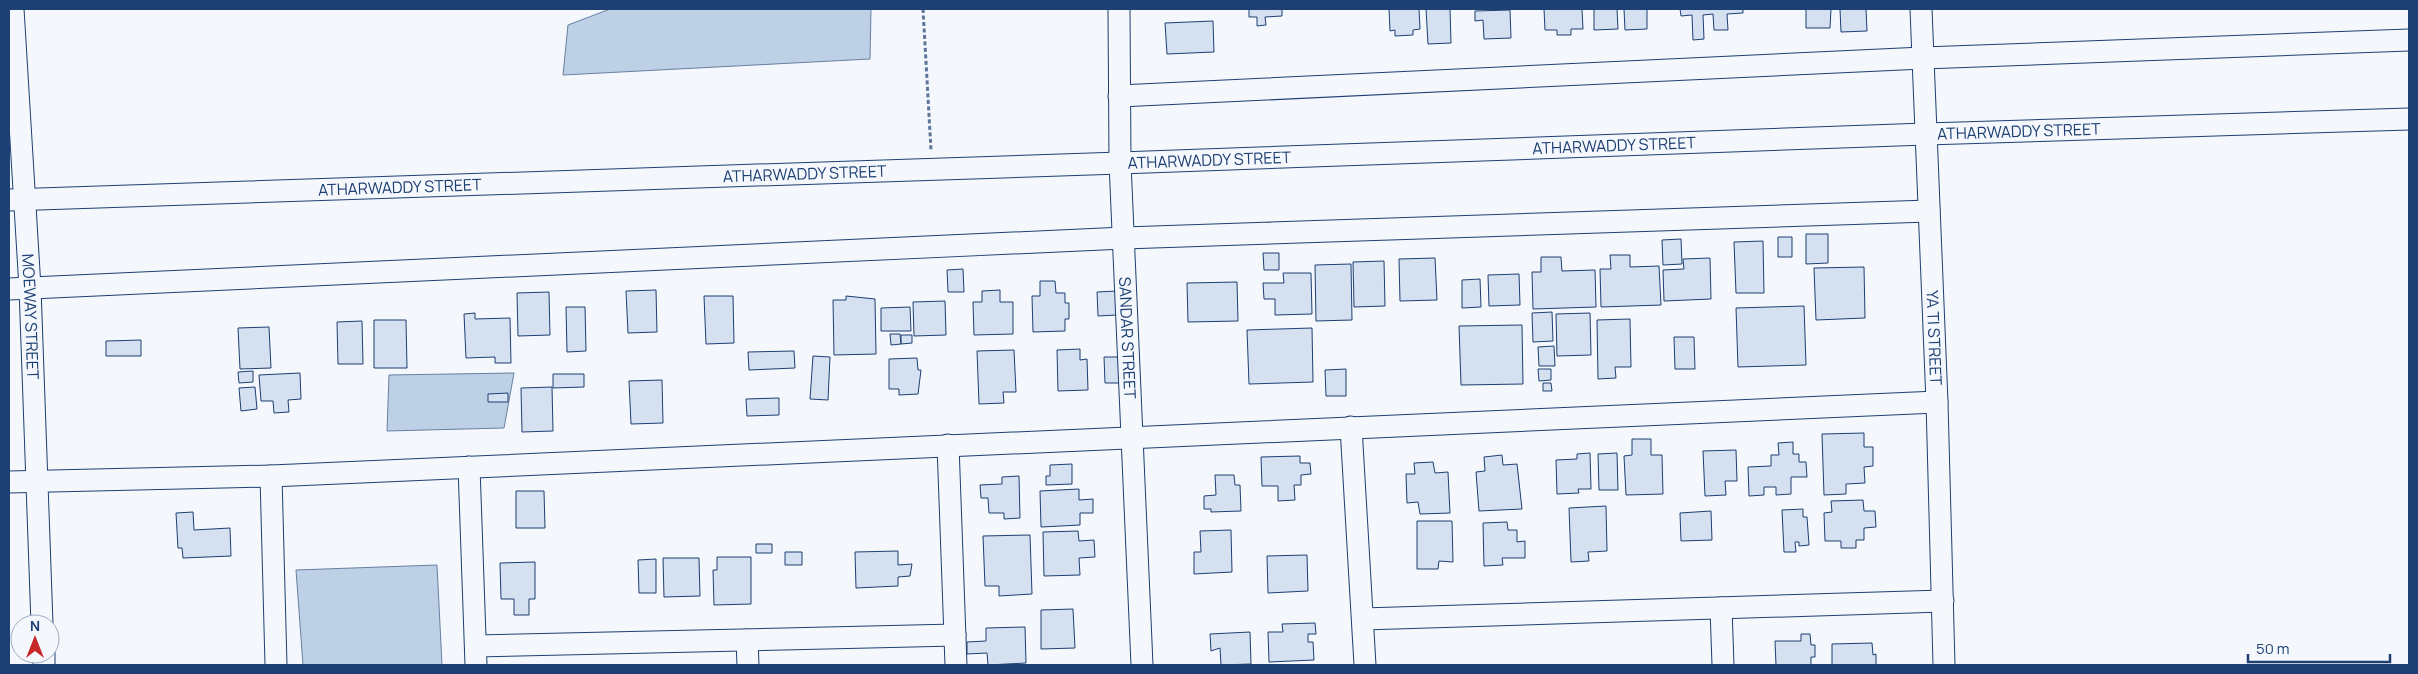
<svg xmlns="http://www.w3.org/2000/svg" width="2418" height="674" font-family="Manrope,sans-serif">
<style>
.water{fill:#bed0e5;stroke:#687fa3}
.building{fill:#d5e0f0;stroke:#1d3f73}
.lines{fill:none;stroke-linecap:round;stroke-linejoin:round}
.minor-casing{stroke:#1d3f73;stroke-width:23}
.path{stroke:#5e769c;stroke-width:3;stroke-dasharray:4 2.5;stroke-linecap:butt}
.minor{stroke:#f4f7fb;stroke-width:21}
.labels{text-anchor:middle;dominant-baseline:central;stroke-width:4;stroke-linejoin:round;paint-order:stroke}
.street-label{font-size:16px;fill:#1d3f73;stroke:#f4f7fb}
</style>
<rect width="100%" height="100%" fill="#f4f7fb"/>
<path class="water" d="M610,9H871L870,59L563,75L568,25Z
M514,373L504,428L387,431L389,375Z
M437,565L442,665H303L296,570Z"/>
<path class="building" d="M1249,9H1282V16L1265,17L1266,25L1257,26V17H1249Z
M1389,9H1419L1420,29L1413,30V35L1395,36V30L1390,31Z
M1426,9H1450L1451,43L1428,44Z
M1544,9H1582L1583,29H1571V35H1557V30H1545Z
M1594,9H1617L1618,29L1594,30Z
M1624,9H1647V29L1625,30Z
M1680,9H1743V13L1727,14L1728,30H1714L1713,14L1703,15L1704,39L1693,40L1692,15L1681,16Z
M1806,9H1831L1830,28H1806Z
M1840,9H1866L1867,31L1841,32Z
M1510,10L1511,38L1484,39L1483,20L1475,21V11Z
M1213,21L1214,52L1167,54L1165,23Z
M1806,234H1828V263L1806,264Z
M1778,237H1792V257H1778Z
M1681,239L1682,264L1663,265L1662,240Z
M1763,241L1764,293H1736L1734,242Z
M1263,253H1279V270H1264Z
M1610,255H1630V267L1659,266L1661,305L1601,307L1600,269H1611Z
M1541,257H1561L1562,271L1595,270L1596,307L1533,309L1532,272H1541Z
M1435,258L1437,300L1400,301L1399,259Z
M1710,258L1711,299L1664,301L1663,270L1684,269L1683,259Z
M1384,261L1385,306L1354,307L1353,262Z
M1351,264L1352,320L1316,321L1315,265Z
M1864,267L1865,318L1816,320L1814,268Z
M963,269L964,292H948L947,270Z
M1283,273H1311L1312,314L1275,315V299H1264L1263,283H1284Z
M1519,274L1520,305L1489,306L1488,275Z
M1480,279L1481,307L1462,308V280Z
M1040,281H1055L1056,293H1065V303H1069V319H1065V331L1033,332L1032,296H1040Z
M1237,282L1238,321L1188,322L1187,283Z
M656,290L657,332L628,333L626,291Z
M1000,290V302H1013V334L974,335L973,302H982V291Z
M1117,291V315L1098,316L1097,292Z
M549,292L550,335L518,336L517,293Z
M704,296H733L734,343L706,344Z
M846,296L875,299L876,354L834,355L833,300H846Z
M945,301L946,335L914,336L913,302Z
M1804,306L1806,365L1738,367L1736,308Z
M566,307H585L586,351L567,352Z
M910,307L911,331H881V308Z
M1552,312L1553,341L1533,342L1532,313Z
M475,313V319L510,318L511,363H495V357L466,358L464,314Z
M1590,313L1591,355L1557,356L1556,314Z
M1630,319L1631,367H1615L1616,378L1598,379L1597,320Z
M374,320H406L407,368H374Z
M362,321L363,364H338L337,322Z
M1522,325L1523,384L1461,385L1459,326Z
M269,327L271,368L240,369L238,328Z
M1312,328L1313,382L1249,384L1247,330Z
M890,334H900L901,344L891,345Z
M901,335H912V343L901,344Z
M1674,337H1694L1695,369H1675Z
M141,340V356H106V341Z
M1554,346L1555,366H1539L1538,347Z
M1080,349V360L1087,359L1088,390L1058,391L1057,350Z
M1014,350L1016,392H1003L1004,403L979,404L977,351Z
M794,351L795,368L749,370L748,352Z
M813,356L830,357L828,400L810,399Z
M1104,357H1123L1124,383H1105Z
M917,358L918,370H921L918,394L899,395V389H889V359Z
M1346,369V396H1326L1325,370Z
M1538,369H1551V380L1539,381Z
M253,371V382L239,383L238,372Z
M300,373L301,399L288,400L289,412L274,413L273,401H261L259,375Z
M553,374H584V387L553,388Z
M662,380L663,423L631,424L629,381Z
M1543,383H1551L1552,391H1543Z
M255,387L257,409L241,411L239,388Z
M552,387L553,431L522,432L521,388Z
M508,393V402H488V394Z
M779,398V415L747,416L746,399Z
M1864,433V447H1873V466L1864,467L1865,483L1846,484V494L1824,495L1822,434Z
M1632,439H1651V455H1662L1663,494L1626,495L1624,456L1632,455Z
M1793,442V454H1799V462H1806L1807,477H1791V494L1776,495V487H1764V495L1749,496L1748,467L1771,466V455H1779L1778,443Z
M1736,450L1737,481H1725L1726,495L1705,496L1703,451Z
M1590,453L1591,489H1578L1579,493L1557,494L1556,460L1577,459V454Z
M1617,453L1618,490H1599L1598,454Z
M1502,455L1503,465L1517,464L1522,509L1479,511L1476,472L1485,471L1484,457Z
M1300,456V463H1310L1311,474L1301,475V485H1294L1295,500L1278,501V486H1262L1261,457Z
M1433,462L1435,473L1448,472L1450,513L1420,514L1418,502L1407,503L1406,474H1415L1414,463Z
M1072,464V484L1046,485V476H1050V465Z
M1215,475H1234L1235,485H1240L1241,511L1211,512V509H1204V496L1216,495Z
M1019,476L1020,518L1004,519V513H989L988,498H981L980,485L1002,484V477Z
M1079,489V500L1093,499V513H1080V525L1041,527L1040,491Z
M516,491H544L545,528H516Z
M1863,500L1864,511H1875L1876,527L1864,528V540H1856V548H1841V541H1825L1824,513L1832,512L1831,501Z
M1606,506L1607,551L1588,552L1589,561L1571,562L1569,508Z
M1803,509V517H1807L1809,545L1799,546V542H1795L1796,552H1784L1782,510Z
M1711,511L1712,540L1681,541L1680,513Z
M193,512L194,530L230,528L231,556L183,558L182,548H178L176,513Z
M1417,521H1452L1453,562L1439,561L1438,569H1417Z
M1507,522L1508,530H1517V542L1525,541V558H1502L1503,565L1484,566L1483,523Z
M1231,530L1232,572L1194,574V552H1201L1200,531Z
M1078,531L1079,541L1094,540L1095,557L1079,558L1080,575L1044,576L1043,532Z
M1030,535L1032,594L999,596V586H985L983,536Z
M756,544H772V553H756Z
M898,551V565L912,564L910,576L898,577V586L856,588L855,552Z
M785,552H802V565H785Z
M1307,555L1308,591L1268,593L1267,556Z
M717,557H751V604L714,605L713,570H717Z
M663,558H699L700,596L664,597Z
M656,559V593H639L638,560Z
M535,562V599H529V615H514V599H501L500,563Z
M1073,609L1075,648L1041,649V610Z
M1315,623L1316,634H1308V642H1313L1314,660L1269,662L1268,632H1283L1282,624Z
M1025,627L1026,663L988,665L987,653L967,654V642L986,641V628Z
M1250,632L1251,664L1221,665L1220,648L1211,651L1210,634Z
M1801,634H1810L1811,645H1815V657H1811V665H1776L1775,641H1801Z
M1872,643L1873,655L1876,654V665H1832V644Z"/>
<g class="lines">
<g class="minor-casing">
<g id="minor">
<path id="s1" d="M13,9L30,288L42,624"/>
<path id="s2" d="M1119,9L1120,163L1142,665"/>
<path id="s3" d="M1921,9L1937,402L1944,665"/>
<path d="M1119,96L1923,58L2409,40"/>
<path id="s4" d="M9,200L1120,163L1926,134L2409,119"/>
<path d="M9,289L1124,238L1929,211"/>
<path d="M1351,427L1365,665"/>
<path d="M948,445L956,665"/>
<path d="M469,467L476,665"/>
<path d="M271,476L276,665"/>
<path d="M9,482L271,476L1937,402"/>
<path d="M1721,608L1723,665"/>
<path d="M1363,619L1943,601"/>
<path d="M747,640L748,665"/>
<path d="M476,646L955,635"/>
<path d="M44,654V665"/>
</g>
</g>
<path class="path" d="M923,9L931,150"/>
<use href="#minor" class="minor"/>
</g>
<g class="labels">
<g class="street-label">
<text stroke="none"><textPath href="#s4" startOffset="2011">ATHARWADDY STREET</textPath></text>
<text stroke="none"><textPath href="#s4" startOffset="1606">ATHARWADDY STREET</textPath></text>
<text stroke="none"><textPath href="#s4" startOffset="1201">ATHARWADDY STREET</textPath></text>
<text stroke="none"><textPath href="#s4" startOffset="796">ATHARWADDY STREET</textPath></text>
<text stroke="none"><textPath href="#s4" startOffset="391">ATHARWADDY STREET</textPath></text>
<text stroke="none"><textPath href="#s1" startOffset="308">MOEWAY STREET</textPath></text>
<text stroke="none"><textPath href="#s2" startOffset="329">SANDAR STREET</textPath></text>
<text stroke="none"><textPath href="#s3" startOffset="329">YA TI STREET</textPath></text>
</g>
</g>
<rect width="2418" height="674" fill="none" stroke="#1d3f73" stroke-width="20"/>
<g transform="translate(35 639)"><circle r="24" fill="#f4f7fb" stroke="#9eadc5"/>
<path d="M0-4L9 19L0 12L-9 19Z" fill="#c62828"/>
<text y="-8" font-size="14" font-weight="bold" text-anchor="middle" fill="#1d3f73">N</text>
</g>
<path d="M2248 654v8h142v-8" fill="none" stroke="#1d3f73" stroke-width="2.5"/>
<text x="2256" y="654" font-size="15" fill="#1d3f73" stroke="#f4f7fb" stroke-width="4" paint-order="stroke">50 m</text>
</svg>
